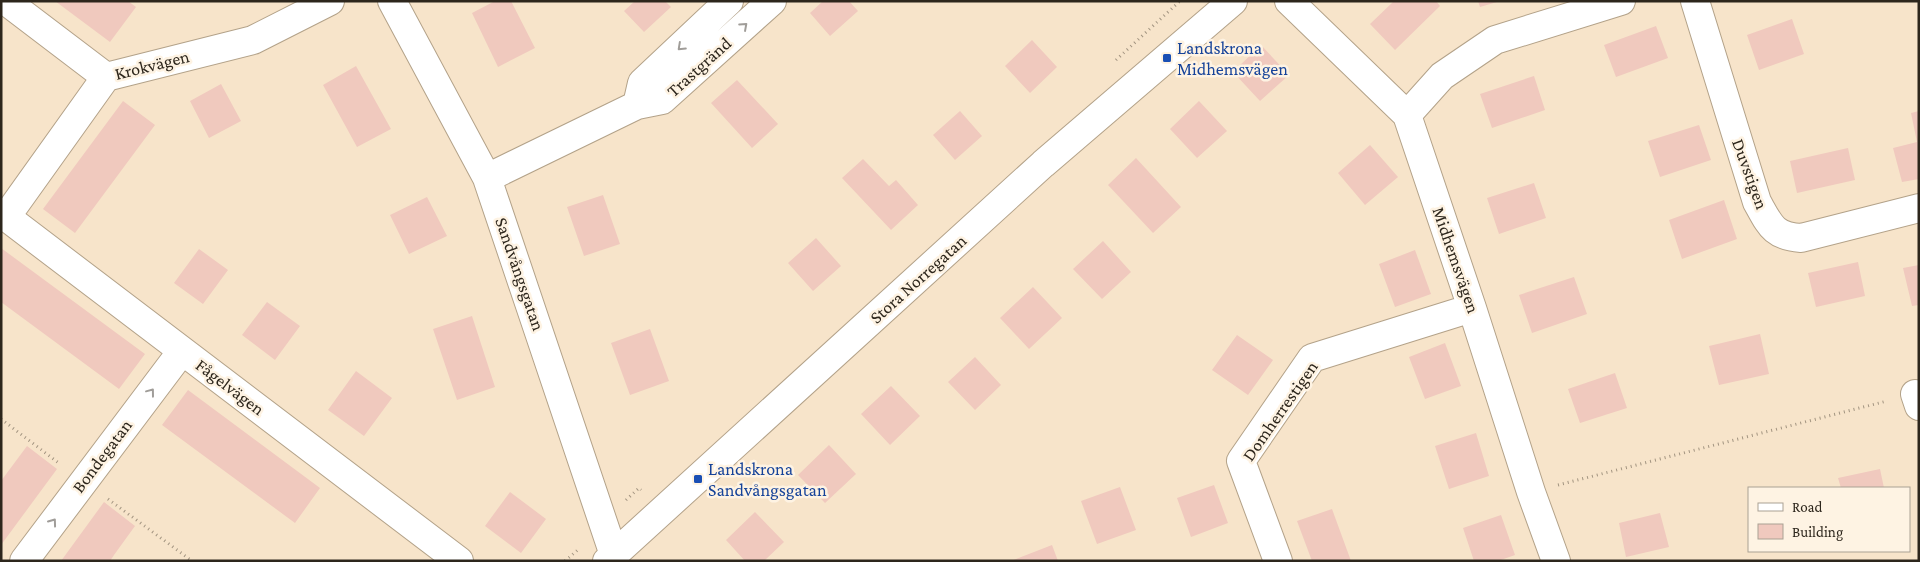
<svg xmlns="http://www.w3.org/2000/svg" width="1920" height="562" font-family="'Crimson Pro',serif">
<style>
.building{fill:#f0c9be}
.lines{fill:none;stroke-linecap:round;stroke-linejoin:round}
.minor-casing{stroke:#b3a289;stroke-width:30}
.path{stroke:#a29480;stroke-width:3;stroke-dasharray:1 4;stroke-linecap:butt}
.minor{stroke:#fff;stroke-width:28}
.oneway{stroke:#a09d99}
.transit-dot{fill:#1a4fb4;stroke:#fef3e3;stroke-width:2}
.labels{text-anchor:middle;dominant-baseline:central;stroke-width:5;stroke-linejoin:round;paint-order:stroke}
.transit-label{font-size:18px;fill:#164399;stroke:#fef3e3;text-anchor:start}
.street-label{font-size:18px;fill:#2d261c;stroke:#fef3e3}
</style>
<rect width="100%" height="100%" fill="#f7e4ca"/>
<path class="building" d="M55,1H128L136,7L110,42Z
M495,1H511L535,48L498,67L472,13Z
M635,1H665L671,7L644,32L624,11Z
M823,1H849L858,11L830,36L810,13Z
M1394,1H1436L1440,6L1395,50L1370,24Z
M1478,1H1497V2L1480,7Z
M1792,19L1804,54L1759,70L1747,35Z
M1656,26L1668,58L1616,77L1604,45Z
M1032,40L1057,67L1030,93L1005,66Z
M1261,45L1289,75L1260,101L1233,72Z
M356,66L391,129L357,147L323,85Z
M1534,76L1545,110L1492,128L1480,94Z
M737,80L778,124L752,148L711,103Z
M221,84L241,121L209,138L190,101Z
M123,101L155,125L75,233L43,209Z
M1199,101L1227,131L1197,158L1170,129Z
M960,111L982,136L955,160L933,135Z
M1919,111V179L1902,182L1893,148L1917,142L1911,113Z
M1699,125L1711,160L1660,177L1648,141Z
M1370,145L1398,177L1365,205L1338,173Z
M1848,148L1855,180L1797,193L1790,161Z
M1136,158L1181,207L1153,233L1108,185Z
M863,159L889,186L896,180L918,205L891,230L842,178Z
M1534,183L1546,218L1499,234L1487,198Z
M603,195L620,244L584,256L567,207Z
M427,197L447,236L409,254L390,215Z
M1724,200L1737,239L1682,259L1669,220Z
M816,238L841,266L813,291L788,263Z
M1103,241L1131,272L1102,299L1073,269Z
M1,248L145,354L119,389L1,302Z
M199,249L228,270L203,304L174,283Z
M1415,250L1431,294L1395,307L1379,264Z
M1858,262L1865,296L1816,307L1808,273Z
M1919,265V305L1912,306L1903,268Z
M1574,277L1587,314L1532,333L1519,295Z
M1033,287L1062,318L1029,349L1000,318Z
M267,302L300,326L275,360L242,335Z
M472,316L495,387L457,400L433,329Z
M650,329L669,381L630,395L611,343Z
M1760,334L1769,374L1719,385L1709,346Z
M1237,335L1273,360L1248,395L1212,370Z
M1445,343L1461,386L1425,399L1409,357Z
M975,357L1001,385L975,410L948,382Z
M356,371L392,398L364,436L328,410Z
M1615,373L1627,408L1580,423L1568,389Z
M891,386L920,416L890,445L861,414Z
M188,390L320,488L295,523L162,425Z
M1476,433L1489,476L1449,489L1435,446Z
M829,445L856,474L825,503L798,475Z
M27,446L57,469L1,545V481Z
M1880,469L1884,488H1841L1838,478Z
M1214,485L1228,523L1191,537L1177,498Z
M1120,487L1136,530L1097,544L1081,501Z
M510,492L546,519L521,553L485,526Z
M104,502L135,526L114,555L110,561H61Z
M1332,509L1351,561H1312L1297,521Z
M755,512L784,542L764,561H745L726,540Z
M1660,513L1669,547L1626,557L1619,523Z
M1501,515L1515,555L1498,561H1474L1463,528Z
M1052,545L1058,561H1011Z"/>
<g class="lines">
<g class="minor-casing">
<path id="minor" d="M6,1L106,77
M392,1L487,178L616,561
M1289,1L1407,115L1472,308L1531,492L1556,561
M1695,1L1757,202C1770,225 1773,236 1801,238L1919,208
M637,105L642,83L729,1
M1407,115L1442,76L1495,40L1621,1
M487,178L637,105L662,100L772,1
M1,213L459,561
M6,217L106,77L253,40L330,1
M1915,394L1919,406
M24,561L182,351
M607,561L1043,164L1233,1
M1278,561L1241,461L1312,358L1472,308"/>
</g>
<path class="path" d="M1116,60L1180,1
M1,419L60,464
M1558,485L1887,401
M108,499L192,561
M626,500L639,488L641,490
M565,561L580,548"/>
<use href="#minor" class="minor"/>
</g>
<defs><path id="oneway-chevron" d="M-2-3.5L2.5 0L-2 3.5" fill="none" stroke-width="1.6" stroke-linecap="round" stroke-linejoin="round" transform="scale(1.25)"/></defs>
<g class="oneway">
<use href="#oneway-chevron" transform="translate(744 26) rotate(-42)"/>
<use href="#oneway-chevron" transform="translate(681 47) rotate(137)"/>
<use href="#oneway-chevron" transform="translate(151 392) rotate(-53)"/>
<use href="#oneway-chevron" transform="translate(53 522) rotate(-54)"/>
</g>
<g class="transit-dot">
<rect x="1162" y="53" width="10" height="10" rx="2.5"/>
<rect x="693" y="474" width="10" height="10" rx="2.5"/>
</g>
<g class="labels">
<g class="transit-label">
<text x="1177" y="48">Landskrona<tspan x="1177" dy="21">Midhemsvägen</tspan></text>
<text x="708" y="469">Landskrona<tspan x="708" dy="21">Sandvångsgatan</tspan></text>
</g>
<g class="street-label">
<text transform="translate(152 65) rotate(-14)">Krokvägen</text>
<text transform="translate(699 67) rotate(-42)">Trastgränd</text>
<text transform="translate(1750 174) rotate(70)">Duvstigen</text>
<text transform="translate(1456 260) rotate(71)">Midhemsvägen</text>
<text transform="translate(520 274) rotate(71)">Sandvångsgatan</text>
<text transform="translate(918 279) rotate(-42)">Stora Norregatan</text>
<text transform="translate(230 387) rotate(37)">Fågelvägen</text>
<text transform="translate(1280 411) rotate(-55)">Domherrestigen</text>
<text transform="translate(102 456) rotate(-53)">Bondegatan</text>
</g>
</g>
<rect width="1920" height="562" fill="none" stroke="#2d261c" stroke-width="5"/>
<rect x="1748" y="487" width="162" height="65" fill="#fef3e3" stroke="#aaa193"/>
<rect x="1758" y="503" width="25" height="8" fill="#ffffff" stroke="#aaa193"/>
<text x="1792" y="512" font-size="15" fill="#2d261c">Road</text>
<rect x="1758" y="524" width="25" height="15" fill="#f0c9be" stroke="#aaa193"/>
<text x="1792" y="537" font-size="15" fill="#2d261c">Building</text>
</svg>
